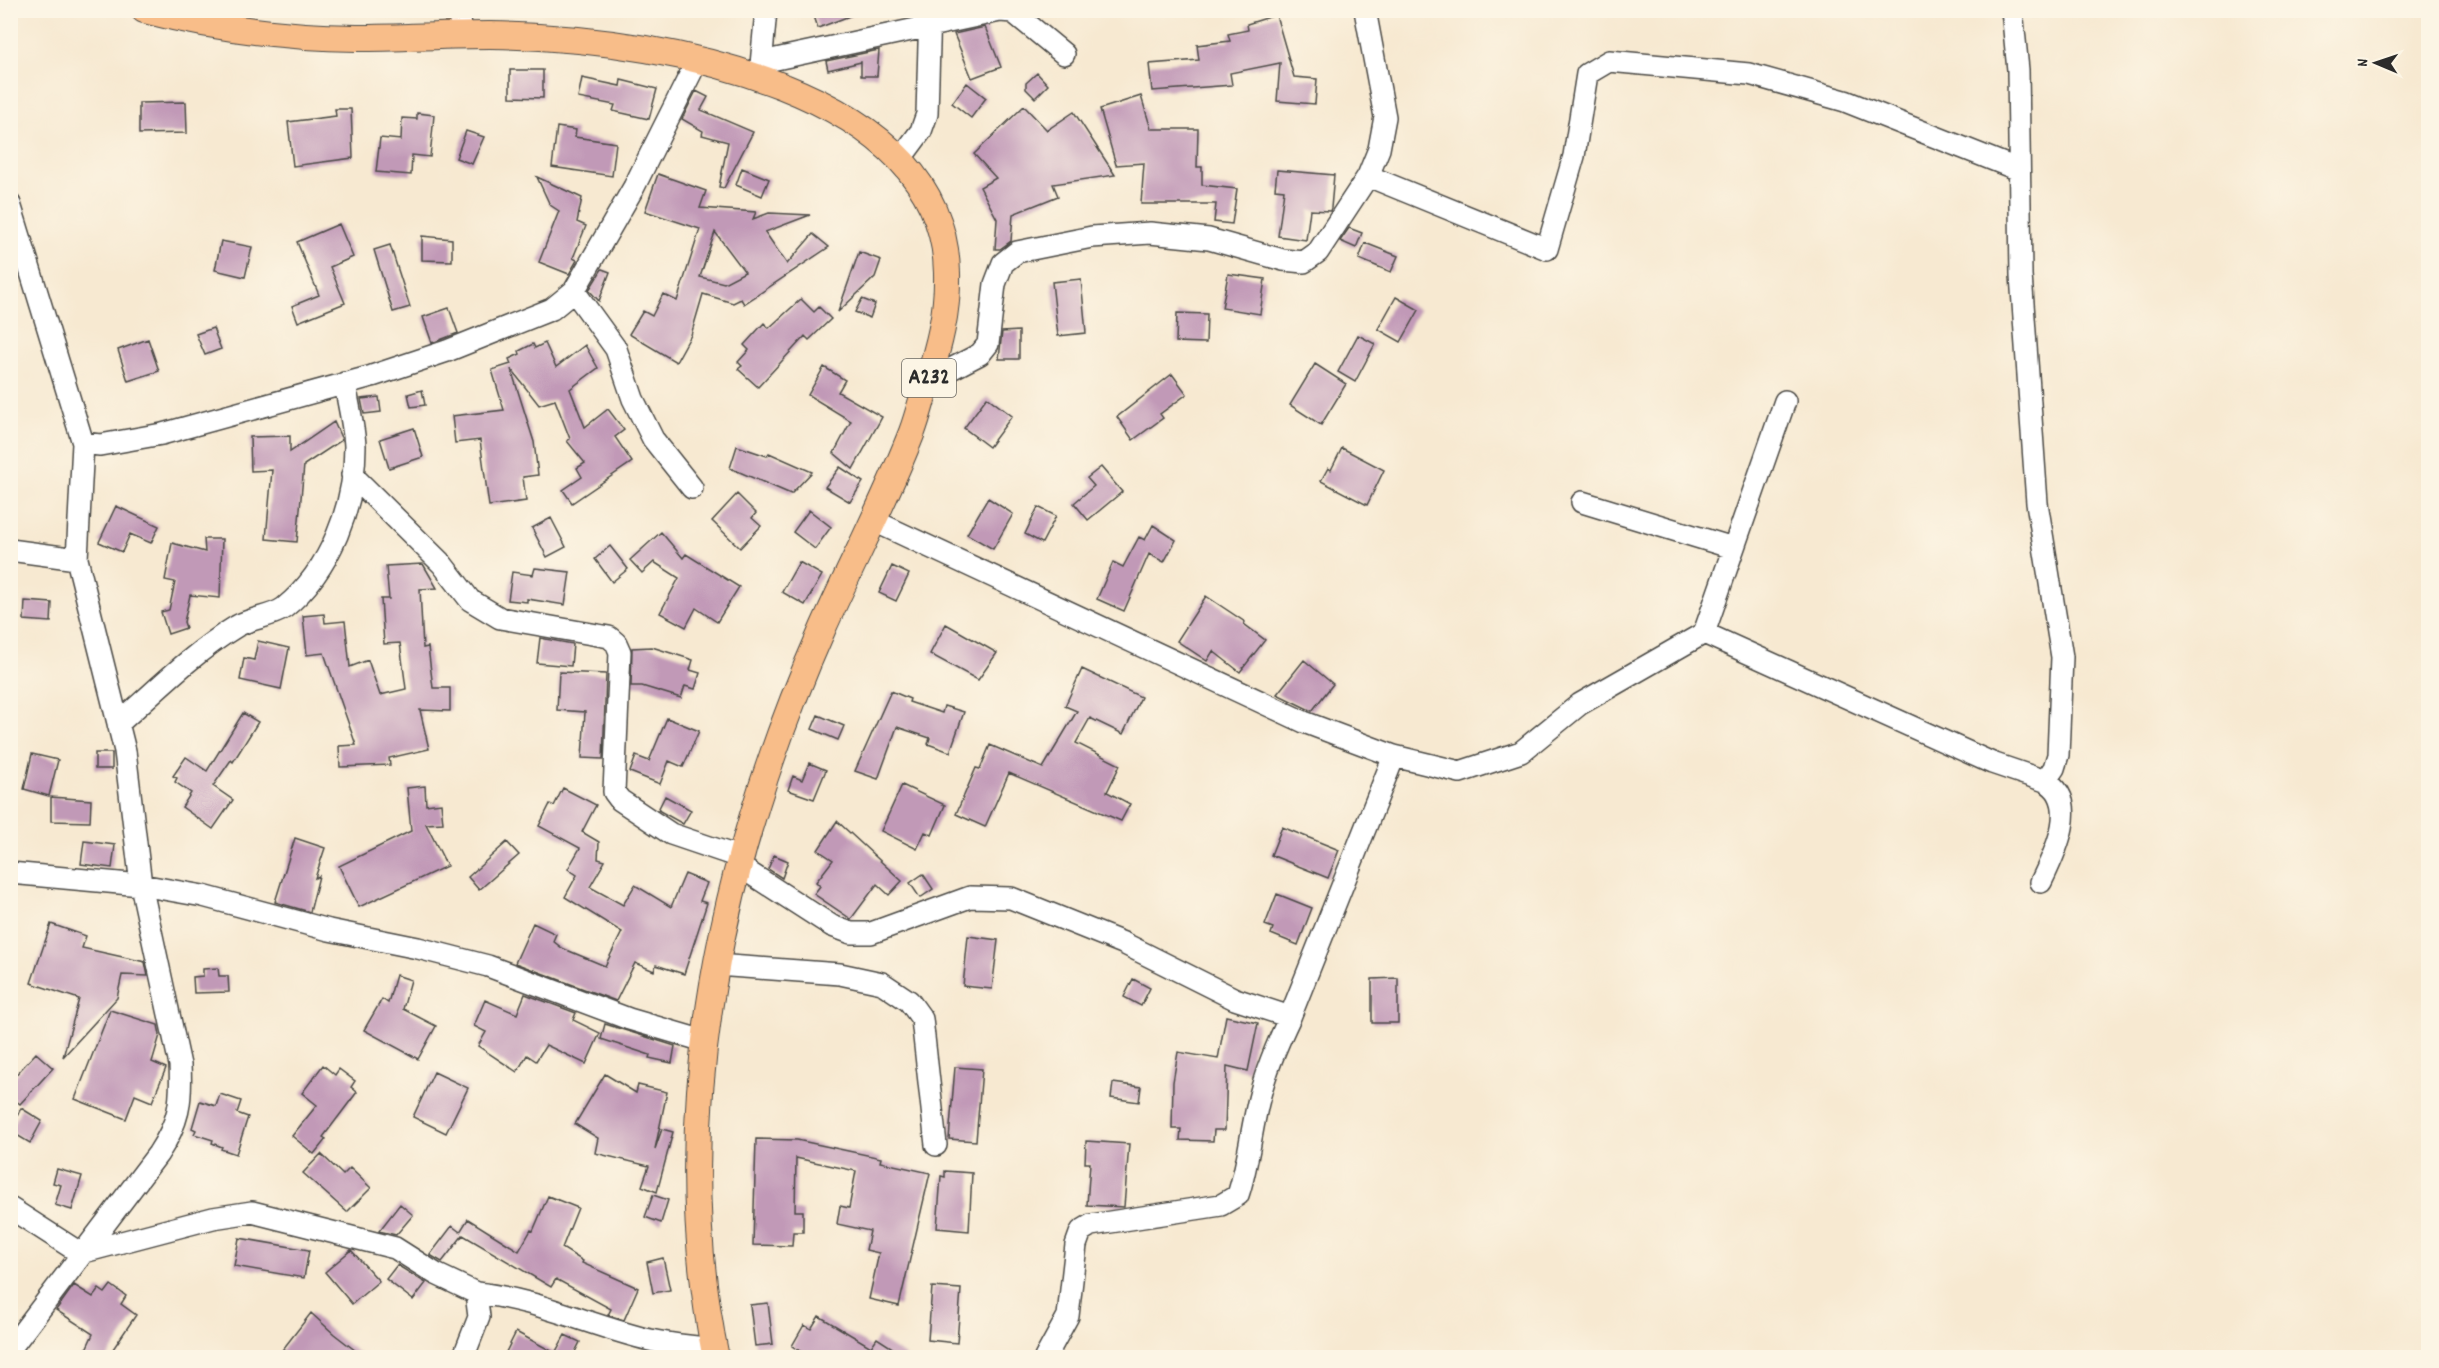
<svg xmlns="http://www.w3.org/2000/svg" width="2439" height="1368" font-family="Dekko,sans-serif">
<style>
.building{fill:#c199b7;fill-rule:evenodd}
.lines{fill:none;stroke-linecap:round;stroke-linejoin:round}
.minor-casing{stroke:#4a4844;stroke-width:24}
.major-casing{stroke:#4a4844;stroke-width:28}
.minor{stroke:#fff;stroke-width:21}
.major{stroke:#f8bd89;stroke-width:26}
.labels{text-anchor:middle;dominant-baseline:central;stroke-width:6;stroke-linejoin:round;paint-order:stroke}
.shield{fill:#fcf5e5;stroke:#6a6863;stroke-width:1.5}
.shield-label{font-size:22px;font-weight:bold;fill:#2b2b2b}
</style>
<rect width="100%" height="100%" fill="#fcf5e5"/>
<filter id="ink" filterUnits="userSpaceOnUse"><feTurbulence type="fractalNoise" baseFrequency=".0167" numOctaves="2"/><feDisplacementMap in="SourceGraphic" scale="12" xChannelSelector="R" yChannelSelector="G"/><feConvolveMatrix kernelMatrix="1 2 1 2 8 2 1 2 1" color-interpolation-filters="sRGB"/></filter>
<filter id="wash" filterUnits="userSpaceOnUse"><feTurbulence type="fractalNoise" baseFrequency=".008" numOctaves="4" result="noise"/><feDisplacementMap in="SourceGraphic" scale="24" xChannelSelector="R" yChannelSelector="G"/><feGaussianBlur stdDeviation="1.35" result="paint"/><feColorMatrix in="noise" values="0 0 0 0 0 0 0 0 0 0 0 0 0 0 0 0 0 1.4 0 .05"/><feComposite in="paint" operator="in"/></filter>
<g filter="url(#wash)">
<rect width="100%" height="100%" fill="#f7e9d1"/>
<g id="blocks">
<path class="building" d="M812,10H859L860,12L818,28Z
M1276,15L1294,77L1317,79L1315,104L1277,101L1280,63L1230,73L1232,85L1152,91L1149,64L1199,60L1197,45L1230,41L1228,34L1248,30L1247,24Z
M985,27L1001,67L972,78L954,34Z
M879,50L877,76H861V62L828,70L826,61Z
M510,70H543V98L510,97Z
M1037,73L1048,85L1035,98L1026,89V83Z
M582,78L620,86L621,80L657,89L649,119L613,111L615,105L578,98Z
M967,83L986,98L971,118L952,103Z
M696,91L708,97L701,110L753,132L724,188L719,187L728,142L702,135L703,131L682,119Z
M1141,96L1151,129H1198L1197,167H1202V185L1237,189L1232,224L1214,222L1216,204H1141L1144,163L1116,165L1100,109Z
M186,102L187,133L139,134V103Z
M1024,106L1047,130L1074,112L1115,175L1053,184L1058,196L1013,214L1011,241L1000,249H995L997,219L980,187L996,178L974,154Z
M335,109H351L353,158L293,166L288,122L336,116Z
M417,113L434,115L430,157L412,155L411,175L376,172L380,138L401,140L402,118L417,119Z
M557,127L576,130L575,137L616,143L612,176L552,167Z
M466,131L484,137L472,164L456,158Z
M742,168L769,179L762,196L736,185Z
M1277,170L1334,175L1331,208L1330,211L1310,210L1306,240L1278,236L1284,190L1275,189Z
M658,174L706,191L700,208L756,212L753,219L769,213L810,215L765,232L787,264L813,234L829,247L744,304L741,299L733,303L703,294L691,335L676,362L629,334L643,311L652,316L663,294L677,301L700,229L645,211ZM715,232L745,272L724,283L700,277Z
M537,177L582,198L577,222L586,226L573,258L577,260L569,274L539,262L559,211L550,205Z
M339,224L353,257L330,267L345,303L298,322L292,306L319,295L297,242Z
M1349,228L1362,233L1356,248L1340,241Z
M422,236L452,239V261L422,260Z
M221,241L252,247L245,277L215,270Z
M1365,243L1398,256L1391,272L1359,259Z
M390,245L410,307L393,312L374,250Z
M859,252L881,260L875,277L838,312Z
M602,269L610,272L599,301L589,290Z
M1228,274L1265,279L1260,314L1222,308Z
M1081,279L1086,333L1058,336L1052,282Z
M1396,297L1419,310L1401,342L1378,329Z
M801,299L814,312L819,307L831,319L809,340L805,336L758,387L738,369L742,366L738,362L749,350L744,345L764,323L769,328Z
M862,299L875,304L870,318L855,312Z
M449,308L458,333L432,343L423,317Z
M1177,313L1207,314L1206,343L1176,342Z
M213,328L221,349L205,355L196,334Z
M1019,331V359H999L1002,332Z
M1358,335L1375,344L1355,382L1338,372Z
M148,339L159,371L128,381L118,350Z
M545,343L556,367L585,345L598,368L570,389L585,427L608,409L624,430L615,437L632,462L572,503L563,490L582,477L577,468L585,463L567,441L570,439L555,400L539,405L511,369L534,442L538,475L523,477L526,501L489,506L480,440L455,443L452,416L504,410L492,370L511,364L509,359L520,354L519,351L533,344L535,348Z
M1315,364L1346,384L1321,425L1290,405Z
M824,367L845,380L838,392L882,417L853,469L834,453L851,421L808,395Z
M1172,374L1187,394L1160,414L1163,418L1133,440L1117,417Z
M422,390L425,405L411,407L408,394Z
M379,397L381,412L364,414L361,399Z
M987,397L1012,416L989,447L964,428Z
M334,422L342,440L304,465L297,542L266,539L272,470L251,471L250,437L290,436V452Z
M414,428L423,457L389,468L380,439Z
M737,446L767,456L769,453L812,472L791,494L730,468Z
M1342,448L1384,470L1367,505L1321,481L1328,468L1331,470Z
M840,467L863,482L850,502L825,487Z
M1101,467L1122,492L1088,520L1074,503L1094,486L1087,478Z
M737,494L756,513L752,518L761,526L740,548L712,521Z
M988,498L1013,514L993,549L967,534Z
M116,506L159,526L151,543L130,534L122,552L99,542Z
M1038,507L1056,516L1042,543L1025,534Z
M809,510L831,527L815,549L793,532Z
M551,518L566,547L547,557L532,528Z
M1153,525L1176,540L1164,562L1149,554L1124,611L1097,599L1113,562L1123,567L1139,537L1145,540Z
M661,532L683,558L686,554L739,587L717,622L696,608L686,627L660,613L679,578L654,562L642,573L630,560Z
M204,539H222L220,598L190,595L184,622L186,628L168,634L161,612L169,610L175,582L165,580L172,543L205,552Z
M610,546L628,569L612,582L595,559Z
M799,562L822,575L805,605L782,592Z
M423,564L437,588L420,589L423,648L428,647L433,688H450V711L420,710L429,749L389,758L390,765L340,767L339,746L356,745L324,653L307,655L303,616L324,614L325,623L345,621L350,667L368,660L380,695L406,689L400,643L384,644L381,599H389L386,566Z
M892,566L909,574L896,601L879,593Z
M535,568L570,572L565,605L527,599V602L508,600L512,572L533,575Z
M1206,596L1245,622L1244,624L1265,640L1240,672L1213,651L1207,661L1177,641Z
M25,601L52,603L51,622L24,620Z
M946,624L997,653L978,680L930,654Z
M540,638L573,644L571,666L537,663Z
M258,641L289,648L281,689L240,680L244,658L254,660Z
M652,647L693,660L690,670L700,673L695,689L685,686L681,698L642,686H631L632,648Z
M1304,660L1333,684L1312,711L1277,694Z
M1082,669L1141,697L1123,734L1090,718L1076,743L1120,765L1107,792L1130,804L1121,821L1009,773L985,827L956,814L976,768L980,769L990,745L1043,768L1077,711L1065,706Z
M559,672L606,674L603,759L582,758L585,712L557,710Z
M891,691L910,699L909,702L942,713L944,706L964,712L950,752L928,744L930,738L897,727L878,779L855,771Z
M243,713L258,722L233,762L231,760L213,786L233,800L213,829L182,807L191,793L175,782L177,778L173,776L186,757L207,771Z
M818,715L844,726L838,740L812,729Z
M667,718L699,731L683,767L669,761L660,784L630,772L636,756L649,761Z
M95,753H112V769H95Z
M32,754L58,760L49,796L24,789Z
M809,763L826,770L814,799L788,790L793,776L802,780Z
M902,785L945,805L932,835L925,832L917,849L881,831Z
M425,786L426,805L441,803L443,823L426,824L447,866L359,907L339,866L411,831L407,788Z
M563,788L596,805L582,832L599,842L598,859L605,861L590,887L623,905L635,885L671,907L685,874L707,883L700,901L707,903L684,974L656,965L654,971L635,963L616,1001L515,963L533,923L556,934L553,941L562,948L605,966L622,932L565,897L577,875L568,869L580,848L539,826L550,804L554,806Z
M665,796L691,810L683,824L658,810Z
M51,797L91,800L90,822L51,821Z
M837,821L902,881L889,895L877,884L851,919L814,894L820,886L816,882L833,860L818,850Z
M1282,827L1339,850L1328,878L1271,855Z
M295,838L325,848L315,878L319,876L310,912L275,902Z
M84,841L115,845L112,868L81,864Z
M507,842L519,855L479,890L468,877Z
M774,855L788,861L782,878L768,869Z
M923,874L933,889L920,898L910,883Z
M1277,894L1312,908L1298,945L1271,934L1273,928L1265,925Z
M51,924L86,936L82,948L145,962L148,976L122,975L117,998L63,1057L79,999L31,983Z
M968,936L998,940L992,989L963,986Z
M218,968L219,976H228L229,992L194,993L193,977L203,976V969Z
M396,975L411,980L403,1009L436,1026L418,1059L364,1030L382,999L388,1003Z
M1398,978V1023H1372V979Z
M1133,979L1150,988L1141,1006L1124,997Z
M525,994L576,1013L573,1020L600,1033L586,1064L546,1045L536,1061L527,1055L517,1072L478,1046L486,1032L474,1026L485,1000L517,1014Z
M110,1010L158,1025L160,1035L152,1062L166,1068L152,1102L135,1095L126,1119L75,1099Z
M1226,1016L1258,1023L1248,1071L1227,1066L1225,1130H1214L1213,1141L1180,1140L1181,1129H1172L1173,1082L1178,1052L1218,1059Z
M605,1024L675,1046L672,1063L649,1058L650,1055L601,1039Z
M36,1053L53,1068L20,1104L10,1096V1081Z
M323,1065L335,1075L339,1069L355,1081L351,1087L357,1092L323,1137L326,1139L314,1154L292,1136L317,1105L302,1093Z
M955,1067L982,1069L976,1141L949,1139Z
M434,1072L468,1088L446,1133L413,1117Z
M605,1074L636,1093L638,1085L667,1092L655,1149L662,1129L673,1132L657,1192L642,1186L649,1166L595,1153L598,1138L575,1124Z
M1113,1083L1141,1087L1139,1102L1111,1098Z
M220,1094L241,1101L237,1113L248,1117L236,1154L221,1149L222,1147L212,1143L213,1140L194,1134L196,1130L192,1128L200,1101L216,1106Z
M21,1108L42,1121L30,1143L10,1131Z
M756,1139L797,1140L881,1158L880,1162L930,1173L899,1306L869,1299L879,1253L866,1250L870,1231L837,1224L840,1206L849,1208L856,1171L796,1158L795,1211H803V1232H793L792,1246L753,1245Z
M1086,1141L1129,1144L1124,1207L1087,1205L1090,1163H1085Z
M321,1154L343,1175L350,1168L371,1188L347,1212L303,1173Z
M57,1169L82,1176L72,1210L55,1205L61,1185L53,1183Z
M945,1171L972,1173L969,1231L937,1228L941,1176L945,1177Z
M653,1195L668,1200L661,1223L645,1217Z
M548,1196L578,1208L562,1248L583,1261L582,1263L638,1288L624,1320L608,1315L611,1309L556,1279L551,1287L463,1235L442,1262L430,1255L452,1226L460,1232L468,1219L519,1251L531,1230L533,1231Z
M400,1204L413,1215L396,1235L379,1231Z
M239,1238L309,1250L304,1278L234,1266Z
M351,1250L379,1281L352,1304L325,1272Z
M663,1258L670,1290L653,1293L647,1262Z
M397,1265L426,1283L413,1300L386,1279Z
M74,1285L93,1297L99,1289L105,1293L111,1285L126,1296L121,1304L136,1315L107,1358H82L93,1334L56,1310Z
M932,1287L961,1289L957,1343L928,1340Z
M768,1303L773,1344L755,1346L750,1305Z
M311,1313L334,1334L365,1358H276Z
M819,1316L871,1347L877,1338L908,1358H811L792,1346L804,1325L811,1329Z
M516,1332L555,1353L565,1335L580,1342L572,1358H503Z"/>
</g>
</g>
<g filter="url(#ink)">
<use href="#blocks" fill-opacity="0" stroke="#4a4844" stroke-width="1.5"/>
<g class="lines">
<g class="minor-casing">
<path id="minor" d="M2012,10L2018,70L2021,275L2037,503L2062,657L2058,755L2054,768L2045,781C2082,800 2054,855 2041,882
M459,36L461,10
M762,62L1000,11L1013,12L1064,54
M760,76L766,10
M901,158L921,131L927,114L930,10
M1368,176L1547,249L1574,156L1587,74L1609,61L1749,74L1845,101L2019,170
M10,204L83,443L77,559L125,751L141,885L180,1065C182,1103 179,1122 158,1154L10,1349
M574,291L616,349L633,399L653,439L692,488
M928,381L980,354L988,344L995,284L1003,263L1017,252L1092,237L1150,233L1209,239L1283,260L1304,262L1318,252L1368,176L1379,149L1385,117L1365,10
M83,443L100,445L162,434L372,376L447,351L552,309L574,291L634,187L698,59
M352,475L442,564L470,600L500,618L609,637L616,643L620,652L614,792L620,800L671,834L742,858
M1582,502L1733,548
M872,520L1304,722L1394,756L1460,772L1521,752L1580,704L1704,633L1785,401
M10,550L77,559
M1704,633L1992,763L2045,781
M118,724C156,690 194,652 237,626C251,618 271,617 284,608C331,570 355,505 355,446C354,426 348,404 345,383
M739,866L832,926L851,933H871L970,897L1011,898L1123,943L1235,999L1290,1017
M10,873L141,885L203,896L329,930L418,948L488,966L629,1019L704,1041
M716,965L840,974L882,983L909,1001L922,1019L936,1145
M10,1208L80,1253L213,1218L252,1212L395,1248L436,1274L476,1293L479,1317L463,1358
M476,1293C536,1299 591,1326 650,1340C671,1345 693,1346 714,1349
M1045,1358L1068,1316L1076,1245L1081,1231L1091,1225L1221,1205L1238,1195C1249,1162 1251,1128 1260,1095C1267,1067 1278,1042 1290,1017L1394,756"/>
</g>
<g class="major-casing">
<path id="major" d="M144,10C213,28 285,37 357,38C401,38 446,35 490,35C588,37 690,50 782,86C866,119 945,174 947,273C948,312 939,346 927,383C922,399 918,416 912,432C886,499 852,563 823,628C723,854 665,1111 716,1358"/>
</g>
<use href="#minor" class="minor"/>
<use href="#major" class="major"/>
</g>
</g>
<g class="labels">
<rect class="shield" x="902" y="359" width="54" height="38" rx="4.5"/>
<g class="shield-label">
<text x="929" y="378">A232</text>
</g>
</g>
<rect width="2439" height="1368" fill="none" stroke="#fcf5e5" stroke-width="36"/>
<g transform="translate(2376 63) rotate(272)" stroke="#fcf5e5" stroke-width="4.5" paint-order="stroke">
<path d="M0-4.5L10 22L0 15L-10 22Z" fill="#2b2b2b"/>
<text y="-9" font-size="16" font-weight="bold" text-anchor="middle" fill="#2b2b2b">N</text>
</g>
</svg>
